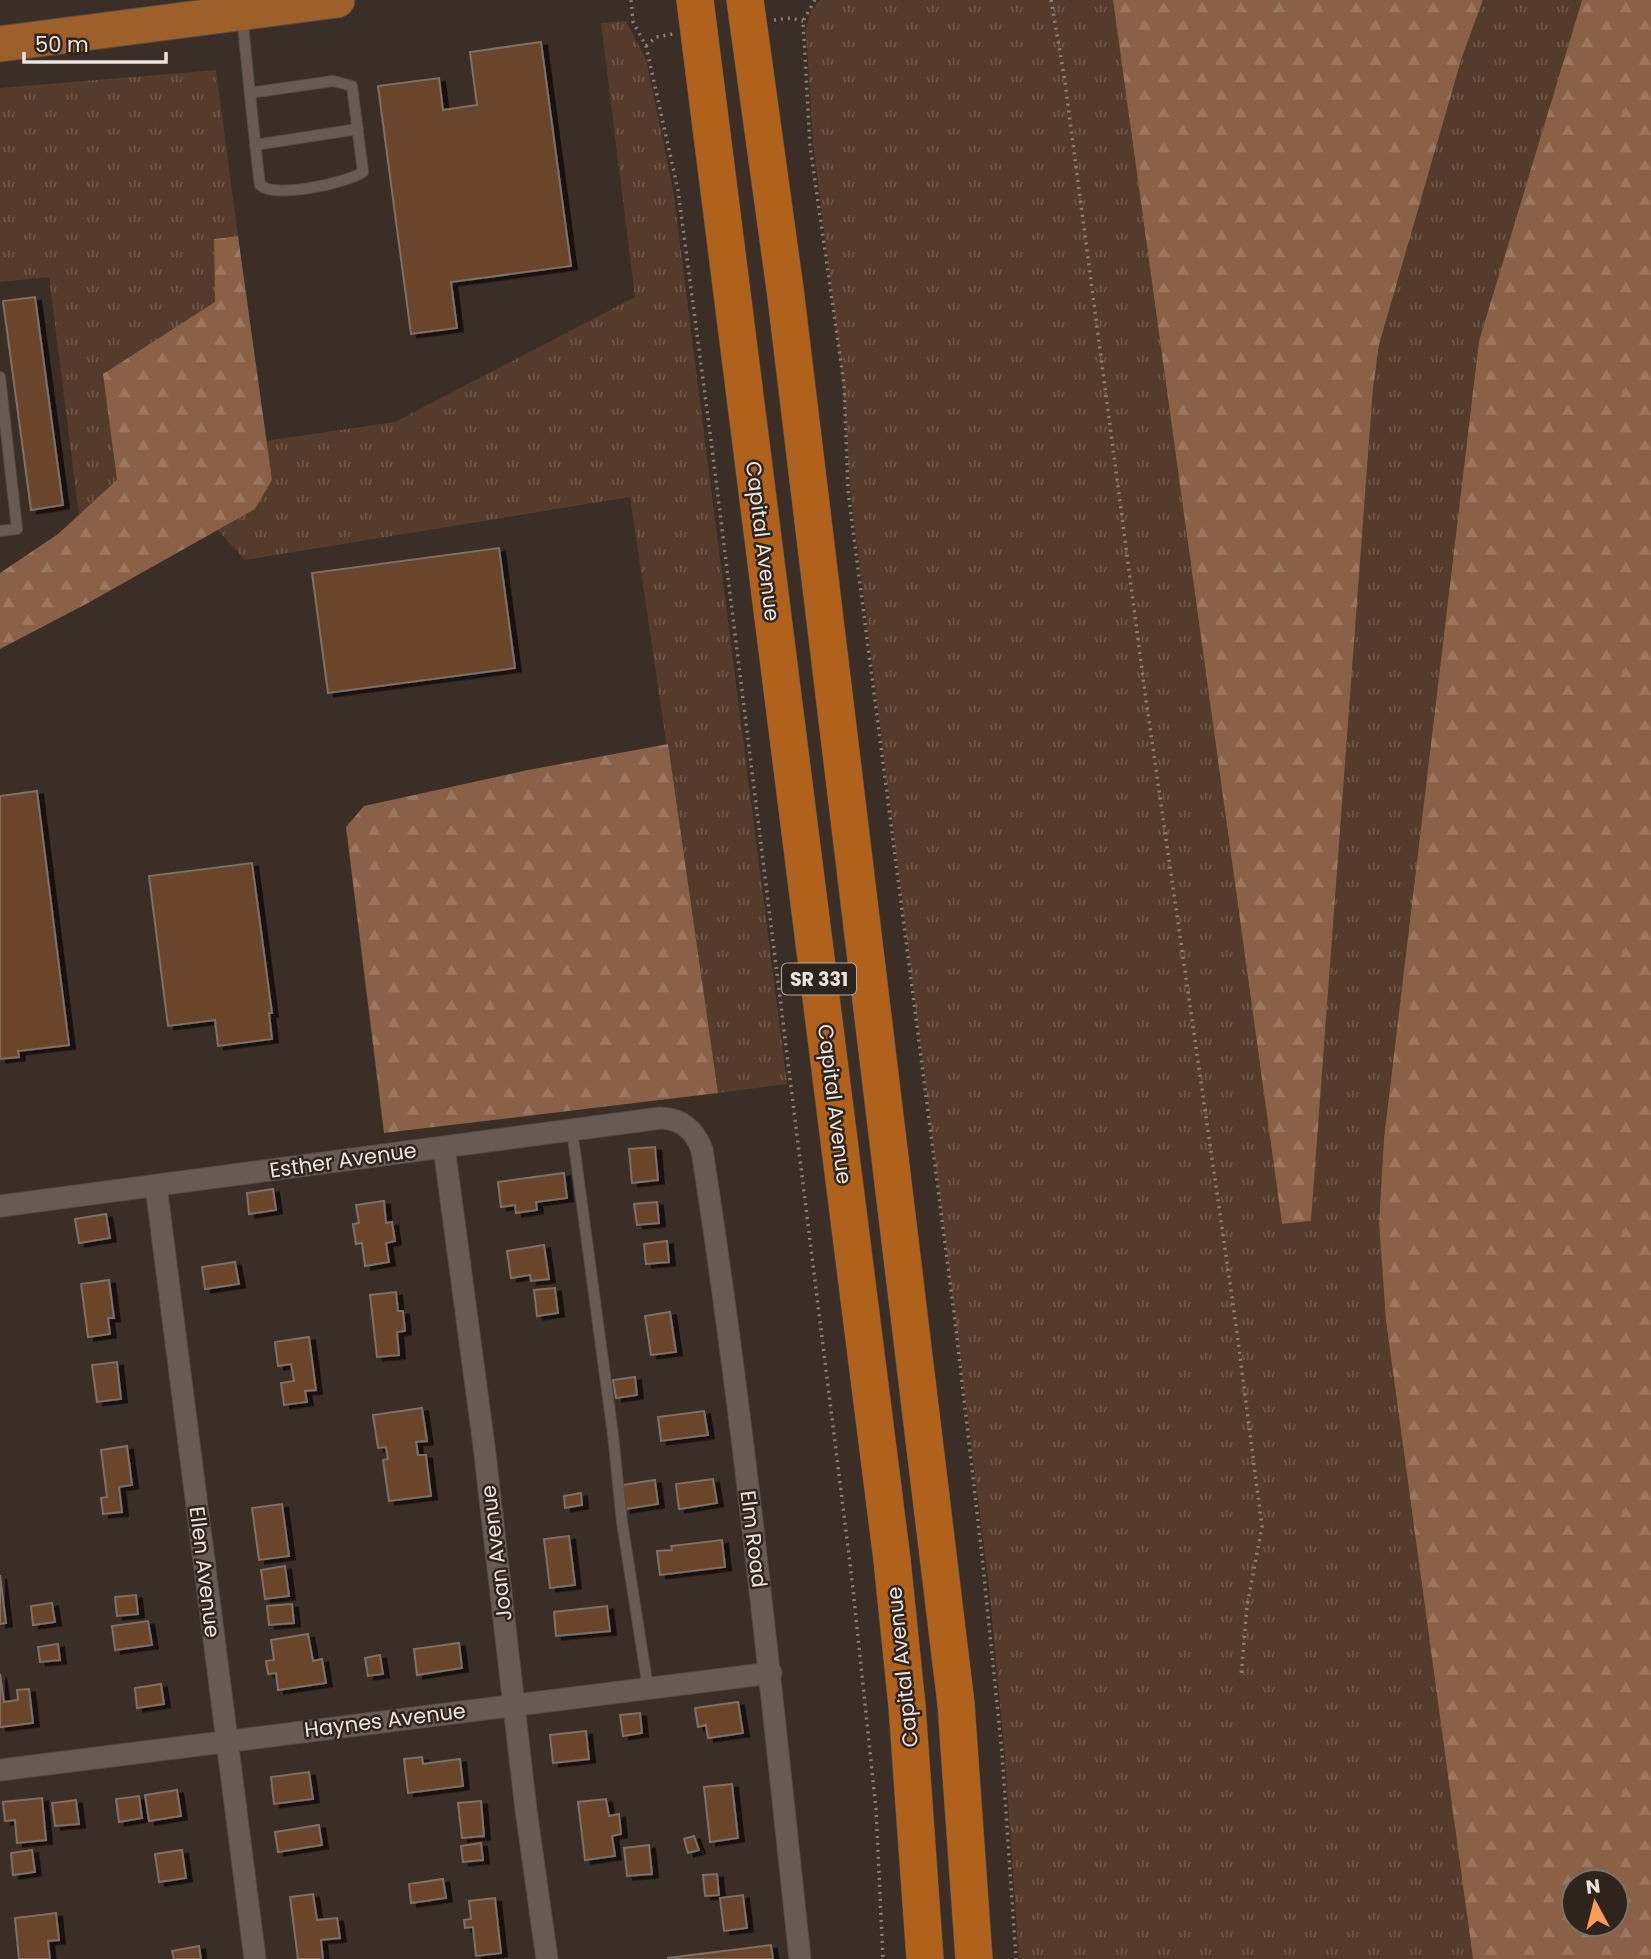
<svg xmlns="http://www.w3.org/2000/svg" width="1651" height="1959" font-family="Poppins,sans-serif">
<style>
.grass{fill:url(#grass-tufts)}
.forest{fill:url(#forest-firs);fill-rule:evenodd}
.building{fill:#6b442a;stroke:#7e6f67;stroke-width:2;filter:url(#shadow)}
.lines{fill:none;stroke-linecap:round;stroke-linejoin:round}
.service-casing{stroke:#564c45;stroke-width:12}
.minor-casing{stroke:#564c45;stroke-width:23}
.primary-casing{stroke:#564c45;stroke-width:37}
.trunk-casing{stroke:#564c45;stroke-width:38}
.path{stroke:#8b817a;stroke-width:3.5;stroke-dasharray:2 5;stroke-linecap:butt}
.service{stroke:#695b53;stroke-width:10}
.minor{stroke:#695b53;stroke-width:21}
.primary{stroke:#9e602a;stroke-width:35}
.trunk{stroke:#b0621c;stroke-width:37}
.labels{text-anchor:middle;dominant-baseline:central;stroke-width:5;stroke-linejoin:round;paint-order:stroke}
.shield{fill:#2f241c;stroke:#b3aaa4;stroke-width:2}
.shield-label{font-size:19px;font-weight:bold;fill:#ece4df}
.street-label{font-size:21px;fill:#ece4df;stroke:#2f241c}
</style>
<defs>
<pattern id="grass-tufts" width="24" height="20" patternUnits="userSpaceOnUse" patternTransform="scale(1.75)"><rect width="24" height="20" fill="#553b2b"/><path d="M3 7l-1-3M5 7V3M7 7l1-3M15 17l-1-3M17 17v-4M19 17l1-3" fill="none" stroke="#6e5749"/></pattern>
<pattern id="forest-firs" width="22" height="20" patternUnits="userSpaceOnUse" patternTransform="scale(1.75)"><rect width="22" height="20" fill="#8a6046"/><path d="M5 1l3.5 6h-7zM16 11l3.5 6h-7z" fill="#9b7760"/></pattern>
<filter id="shadow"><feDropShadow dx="6" dy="3.5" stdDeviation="0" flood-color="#0009"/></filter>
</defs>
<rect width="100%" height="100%" fill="#3a2e26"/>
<path class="grass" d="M820,0H1113L1282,1224L1311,1221L1373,388L1379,345L1462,57L1483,0H1582L1479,341L1384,1138L1379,1223L1386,1321L1473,1959H1019L1005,1758L989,1586L850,489L843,384L813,142L806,32C807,19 810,10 820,0Z
M626,21L646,59L673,190L787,1084L718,1093L630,497L245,560L218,530L255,509L272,480L265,441L395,422L635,297L601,23Z
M216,70L238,236L214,239L216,302L103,374L118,480L79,515L49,277L0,282V88Z"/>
<path class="forest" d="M1113,0H1483L1462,57L1379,345L1373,388L1311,1221L1282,1224Z
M1582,0H1651V1959H1473L1386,1321L1379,1223L1384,1138L1479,341ZM1574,1882H1616V1924H1574Z
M238,236L272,480L255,509L88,603L0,649V573L58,534L117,480L103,374L215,302L214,239Z
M668,744L718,1093L384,1133L346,827L364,806L528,770Z"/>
<path class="building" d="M541,42L571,266L451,282L457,328L411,334L378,86L439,78L443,110L477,105L470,52Z
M35,297L63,505L31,510L3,301Z
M499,548L515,668L328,693L312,573Z
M37,791L69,1045L18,1051L19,1057L0,1059V796Z
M252,863L272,1013H269L272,1039L218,1046L215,1020L168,1026L149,876Z
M655,1147L658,1180L632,1183L629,1149Z
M564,1173L567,1198L536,1202L537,1210L516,1213L515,1205L501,1207L498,1182Z
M273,1189L276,1210L249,1214L247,1193Z
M384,1201L386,1223L392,1222L395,1241L386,1243L389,1262L365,1266L362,1243L356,1244L353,1224L359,1223L356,1205Z
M657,1202L659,1223L637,1225L634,1204Z
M106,1214L110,1238L79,1243L75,1219Z
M667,1241L669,1262L646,1264L644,1244Z
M544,1245L549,1279L531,1281L530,1275L511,1278L507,1251Z
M235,1262L239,1284L205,1289L202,1267Z
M109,1280L114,1318H108L110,1334L88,1337L81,1284Z
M555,1288L558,1313L537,1316L534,1290Z
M396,1292L398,1311H403L405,1331L397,1332L399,1355L377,1357L370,1295Z
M670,1312L676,1352L651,1355L645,1316Z
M309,1337L316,1390L305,1391L307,1402L284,1405L281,1383L294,1381L291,1364L278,1366L275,1342Z
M117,1362L121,1399L97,1402L92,1365Z
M635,1377L637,1395L616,1398L613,1380Z
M422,1408L427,1441L416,1442L418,1455H426L431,1496L389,1501L383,1460L388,1459L386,1447L378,1448L373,1415Z
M704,1411L708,1435L661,1441L658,1417Z
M127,1446L132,1485L119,1487L122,1512L103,1514L101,1498L107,1497L101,1450Z
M713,1479L717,1503L679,1509L676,1484Z
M655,1480L658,1504L625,1509L622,1485Z
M581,1493L582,1505L565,1508L564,1496Z
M282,1504L289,1556L259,1560L252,1508Z
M569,1536L575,1585L550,1588L544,1539Z
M722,1540L725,1567L660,1575L657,1551L672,1550L671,1546Z
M285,1566L289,1596L265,1599L261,1570Z
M0,1575L6,1623L0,1624Z
M136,1595L138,1614L117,1616L115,1597Z
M52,1603L55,1622L33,1625L31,1606Z
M292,1604L294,1623L269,1625L267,1606Z
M607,1606L610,1631L556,1636L554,1612Z
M148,1621L152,1645L115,1650L112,1626Z
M308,1634L313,1661L322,1659L326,1683L278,1690L276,1673L268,1674L266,1661L274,1660L271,1640Z
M459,1643L462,1668L417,1675L414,1649Z
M58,1644L60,1660L40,1662L38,1647Z
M380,1655L383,1674L368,1676L365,1658Z
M0,1674L4,1702L18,1700L17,1690L29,1689L33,1723L0,1727Z
M161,1684L164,1704L137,1708L135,1688Z
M738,1702L743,1733L708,1738L706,1725L698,1727L695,1708Z
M640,1713L642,1733L623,1736L620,1715Z
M586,1731L589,1759L553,1763L550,1735Z
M422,1757L423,1764L460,1759L463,1786L408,1793L404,1759Z
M309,1772L313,1799L274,1804L271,1777Z
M732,1784L738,1838L710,1842L704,1787Z
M177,1790L181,1816L149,1821L145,1795Z
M139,1796L142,1818L119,1822L116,1799Z
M42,1798L46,1840L17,1843L15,1820L5,1821L3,1802Z
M606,1799L609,1816L619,1814L621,1834L612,1836L615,1856L585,1860L578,1802Z
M76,1800L79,1824L55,1826L52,1803Z
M481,1801L484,1836L462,1838L458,1803Z
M319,1825L322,1845L278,1852L275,1832Z
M694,1836L699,1850L688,1853L684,1839Z
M481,1843L483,1860L463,1862L461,1846Z
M649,1845L652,1874L627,1876L624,1848Z
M32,1850L35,1872L13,1875L11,1853Z
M182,1850L186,1878L159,1882L155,1854Z
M717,1874L719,1895L705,1896L703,1875Z
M443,1879L446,1898L411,1903L409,1884Z
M313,1894L317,1920L337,1918L340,1938L321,1940L323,1959H298L290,1897Z
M743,1895L747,1928L724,1931L720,1898Z
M495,1898L501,1953L476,1956L473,1927L465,1928L464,1920L471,1919L469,1901Z
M56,1913L59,1940L48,1941L50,1959H19L15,1918Z
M771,1945L773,1959H668V1958Z
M199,1946L201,1959H174L172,1951Z"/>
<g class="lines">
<g class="service-casing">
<path id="service" d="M242,16C248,73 253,129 260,185C275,199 346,183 363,172L352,86L333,81L250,93
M255,145L358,129
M0,377L17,529L0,531
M572,1130L613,1435L622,1522L648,1688"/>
</g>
<g class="minor-casing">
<path id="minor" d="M444,1147L484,1446L526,1810L547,1959
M156,1186L255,1959
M0,1206L661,1118C683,1119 695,1131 702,1150C744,1419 771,1689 800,1959
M0,1770L771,1673"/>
</g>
<g class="primary-casing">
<path id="primary" d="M0,44L337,0"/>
</g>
<g class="trunk-casing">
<path id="trunk" d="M695,0L892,1560L907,1706L925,1959
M745,0L785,289L956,1704L974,1959"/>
</g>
<path class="path" d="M631,0L633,22L646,46L678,190L712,448L852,1580L876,1809L883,1959
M815,0L803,21L810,146L844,384L848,491L955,1321L982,1556L1002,1753L1016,1959
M1051,0L1064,75L1146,700L1236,1325L1262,1527L1247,1606L1241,1677
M774,20L790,18L803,21
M646,46L656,37L673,34"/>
<use href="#service" class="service"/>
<use href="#minor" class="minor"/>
<use href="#primary" class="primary"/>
<use href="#trunk" class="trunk"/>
</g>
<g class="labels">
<rect class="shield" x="782" y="963.5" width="74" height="31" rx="5"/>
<g class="shield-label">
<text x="819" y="979">SR 331</text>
</g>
<g class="street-label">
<text transform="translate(763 541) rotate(83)">Capital Avenue</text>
<text transform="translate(835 1104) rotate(83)">Capital Avenue</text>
<text transform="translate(343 1160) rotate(-8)">Esther Avenue</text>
<text transform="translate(754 1539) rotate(83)">Elm Road</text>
<text transform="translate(496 1553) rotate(-97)">Joan Avenue</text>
<text transform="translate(205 1572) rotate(83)">Ellen Avenue</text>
<text transform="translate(902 1667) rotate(-96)">Capital Avenue</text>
<text transform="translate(385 1720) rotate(-7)">Haynes Avenue</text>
</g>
</g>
<g transform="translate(1595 1903) rotate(353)"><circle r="33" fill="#2f241c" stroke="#7b716a" stroke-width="2"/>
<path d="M0-5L12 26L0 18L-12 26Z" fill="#fe9b58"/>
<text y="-10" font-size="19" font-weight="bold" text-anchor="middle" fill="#ece4df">N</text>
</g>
<path d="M24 52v10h142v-10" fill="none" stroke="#ece4df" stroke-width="3.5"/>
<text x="35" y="52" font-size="21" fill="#ece4df" stroke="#2f241c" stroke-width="5" paint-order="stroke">50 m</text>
</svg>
